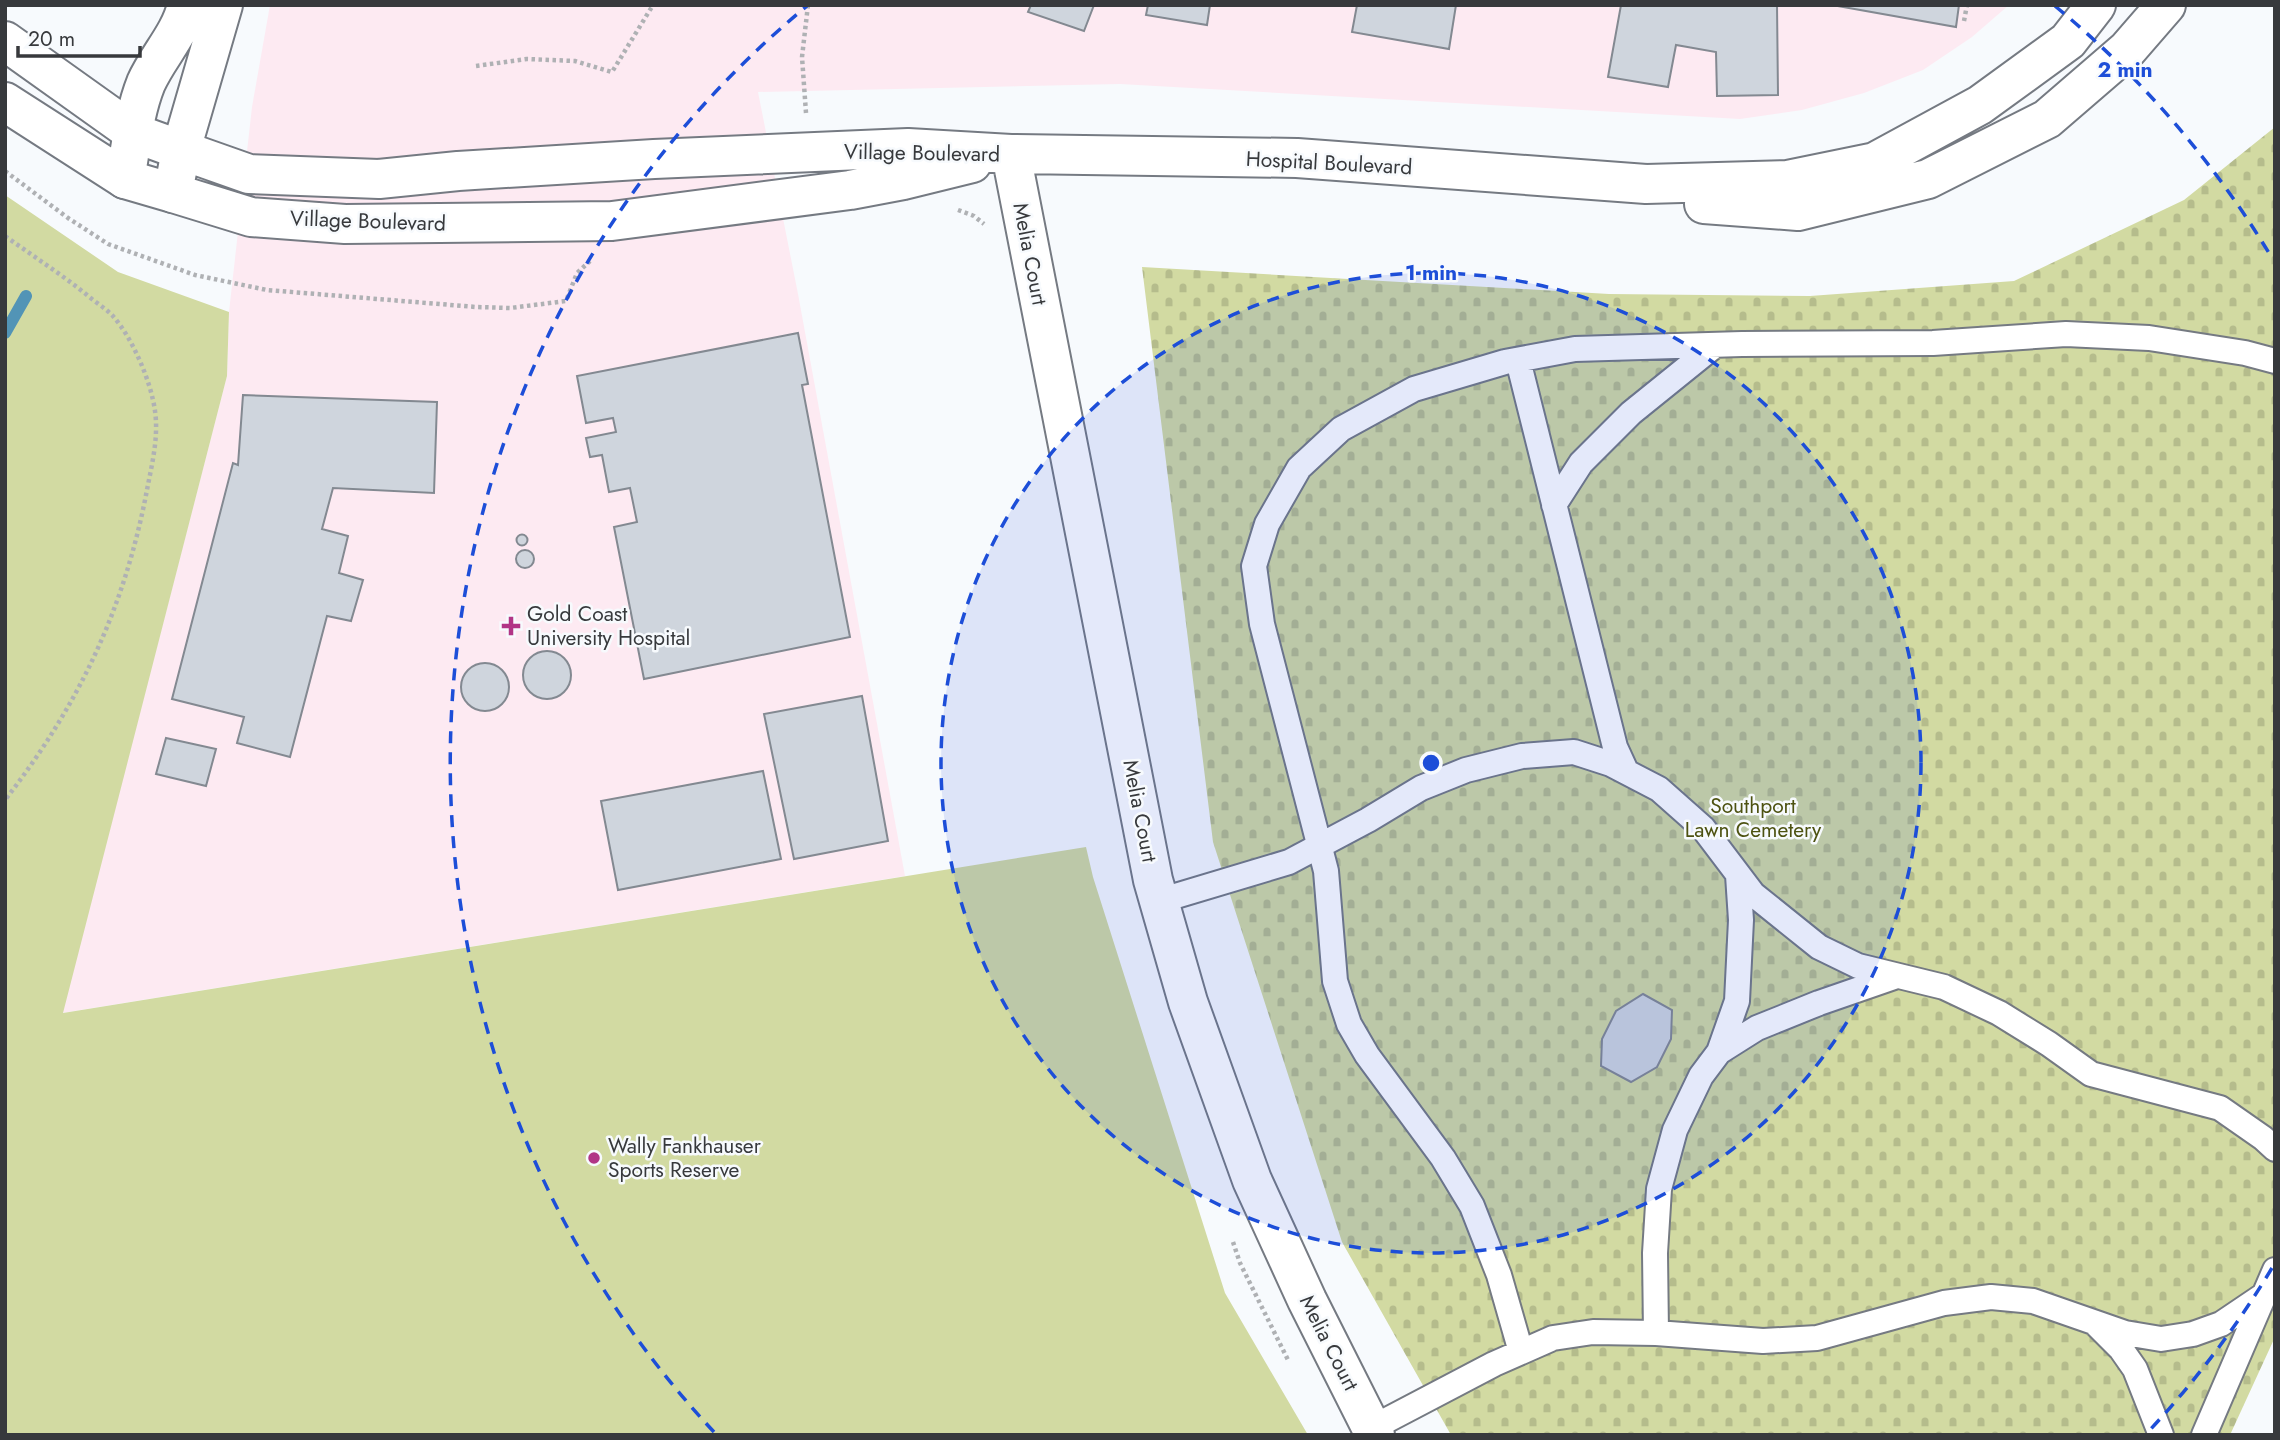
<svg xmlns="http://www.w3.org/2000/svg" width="2280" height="1440" font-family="Jost,sans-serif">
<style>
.medical{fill:#fdeaf2}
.green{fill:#d2daa2}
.cemetery{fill:url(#cemetery-stones)}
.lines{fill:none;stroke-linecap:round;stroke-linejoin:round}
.stream{stroke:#5294b6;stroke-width:12}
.building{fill:#cfd5dd;stroke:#838991;stroke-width:2}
.service-casing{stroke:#757a82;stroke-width:28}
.minor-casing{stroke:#757a82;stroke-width:42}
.tertiary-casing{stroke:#757a82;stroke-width:42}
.path{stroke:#afb1b4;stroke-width:4.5;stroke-dasharray:3.5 3.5;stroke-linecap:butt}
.service{stroke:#fff;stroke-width:24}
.minor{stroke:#fff;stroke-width:38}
.tertiary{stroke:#fff;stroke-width:38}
.ring{fill:none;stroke:#1d4ed8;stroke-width:3.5;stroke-dasharray:12 9}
.poi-dot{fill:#b13586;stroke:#f7fafd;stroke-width:2.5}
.labels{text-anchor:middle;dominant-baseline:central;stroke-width:5;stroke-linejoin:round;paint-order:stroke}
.street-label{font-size:21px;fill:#37393c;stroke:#f7fafd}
.poi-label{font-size:21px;fill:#37393c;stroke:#f7fafd;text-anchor:start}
.park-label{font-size:21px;fill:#4d5211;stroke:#f7fafd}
.centre{fill:#1d4ed8;stroke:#f7fafd;stroke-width:3.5}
.ring-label{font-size:21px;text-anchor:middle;font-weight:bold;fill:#1d4ed8;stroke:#f7fafd;stroke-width:5;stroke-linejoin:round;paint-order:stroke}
</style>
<defs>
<pattern id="cemetery-stones" width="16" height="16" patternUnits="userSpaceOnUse" patternTransform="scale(1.75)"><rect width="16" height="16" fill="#d2daa2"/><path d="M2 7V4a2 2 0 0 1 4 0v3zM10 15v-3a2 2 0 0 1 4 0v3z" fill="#b5bc8c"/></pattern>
</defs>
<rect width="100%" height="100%" fill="#f7fafd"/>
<path class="medical" d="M270,5H2009L1972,37L1923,70L1864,93L1802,110L1740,119L1120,84L758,92L798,294L905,876L62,1013L227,376L229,312L252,107Z"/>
<path class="green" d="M5,195L118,272L229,312L227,376L63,1013L1086,847L1093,877L1225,1293L1308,1435H5Z"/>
<path class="cemetery" d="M2275,127V1337L2230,1435H1451L1342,1242L1213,842L1142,267L1609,294L1810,296L2014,281L2184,200Z"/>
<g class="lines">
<path class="stream" d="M5,333L26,296"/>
</g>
<path class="building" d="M1031,5H1094L1084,31L1028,12Z
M1148,5H1210L1207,25L1146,15Z
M1357,5H1456L1449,49L1352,32Z
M1621,5H1777L1778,95L1717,96L1716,52L1676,45L1668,87L1608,77Z
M1832,5H1959L1956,27Z
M798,333L808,384L802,385L850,637L644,679L614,527L637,522L630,488L609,492L602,455L590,457L586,438L616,432L613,418L586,423L577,376Z
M243,395L437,402L434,493L333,488L322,529L348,536L339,573L363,580L351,621L327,616L290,757L237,743L244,717L172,699L233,463L238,465Z
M516.5 540a5.5 5.5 0 1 1 11 0a5.5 5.5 0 1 1-11 0Z
M516 559a9 9 0 1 1 18 0a9 9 0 1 1-18 0Z
M523 675a24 24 0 1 1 48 0a24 24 0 1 1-48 0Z
M461 687a24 24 0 1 1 48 0a24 24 0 1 1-48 0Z
M862,696L888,841L794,859L764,714Z
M166,738L216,749L206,786L156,774Z
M763,771L781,859L618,890L601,801Z
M1643,994L1672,1010L1671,1039L1657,1067L1631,1082L1601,1066L1602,1039L1616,1011Z"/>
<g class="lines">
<g class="service-casing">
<path id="service" d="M1518,360L1615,747L1626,771
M1554,505L1581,463L1631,413L1714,346
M1159,901L1289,862L1368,820L1421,788L1466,770L1522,756L1574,752L1611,764L1659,789L1703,828L1753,894L1819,947L1858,966L1944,987L1999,1013L2049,1044L2091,1074L2220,1108L2263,1138L2275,1149
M1719,1052L1757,1028L1819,1003L1897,976
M2097,1325L2121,1349L2135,1369L2161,1435
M1656,1333L1655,1253L1659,1189L1675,1130L1701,1076L1719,1052L1737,1001L1741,920L1738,875
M1521,1352L1499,1275L1472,1206L1443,1158L1367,1055L1349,1024L1335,981L1326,871L1262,624L1254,566L1267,524L1299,468L1341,429L1414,389L1505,362L1575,349L1742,344L1933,343L2066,334L2149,338L2245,353L2275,361
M1372,1428L1494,1364L1553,1338L1593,1332L1656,1333L1763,1341L1817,1338L1944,1303L1991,1297L2033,1301L2125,1333L2161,1339L2193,1334L2221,1324L2264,1295
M2204,1435L2275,1270"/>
</g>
<g class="minor-casing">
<path id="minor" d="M223,5L181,150L173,193L251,217L345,224L612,221L850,190L903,180L972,163
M181,150L249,174L379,179L458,171L654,159L908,148L1011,154L1297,158L1646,184L1787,180L1875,162L1980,105L2068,41L2096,5
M1011,154L1153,880L1188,1002L1252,1180L1307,1300L1375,1435
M125,179C131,147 134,113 146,83C158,56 180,35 187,5
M1704,204L1798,211L1928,179L2047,119L2127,50L2166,5"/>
</g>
<g class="tertiary-casing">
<path id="tertiary" d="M5,41L134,133L181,150
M5,102L125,179L173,193"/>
</g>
<path class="path" d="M1964,21L1967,5
M476,66L527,59L575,61L612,72L653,5
M806,113L802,57L808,5
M5,171L68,218L108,244L195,275L267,290L476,307L510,308L566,301L577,273L590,261
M958,210L974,216L984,224
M5,236C33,256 61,274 87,295C95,302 105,308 112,315C132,337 151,381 155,411C159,439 151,468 146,495C123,612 78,706 5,800
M1233,1242L1240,1263L1288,1360"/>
<use href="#service" class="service"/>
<use href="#minor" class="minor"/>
<use href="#tertiary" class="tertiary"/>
</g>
<circle cx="1431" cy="763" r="490" fill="#1d4ed8" fill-opacity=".12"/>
<g class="ring">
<circle cx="1431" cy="763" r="490"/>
<path d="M2272 1268A981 981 0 0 1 2148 1432M714 1432A981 981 0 0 1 807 6M2055 6A981 981 0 0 1 2272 258"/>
</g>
<g class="poi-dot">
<path d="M507.5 615.5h7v7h7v7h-7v7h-7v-7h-7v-7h7z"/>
<circle cx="594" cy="1158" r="7"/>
</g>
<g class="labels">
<g class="street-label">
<text transform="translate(922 153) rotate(1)">Village Boulevard</text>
<text transform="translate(1329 163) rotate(3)">Hospital Boulevard</text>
<text transform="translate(368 221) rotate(2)">Village Boulevard</text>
<text transform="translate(1030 254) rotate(79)">Melia Court</text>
<text transform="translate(1140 811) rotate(79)">Melia Court</text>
<text transform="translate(1329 1343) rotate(63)">Melia Court</text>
</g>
<g class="poi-label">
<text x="527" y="614">Gold Coast<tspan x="527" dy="24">University Hospital</tspan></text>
<text x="608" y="1146">Wally Fankhauser<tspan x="608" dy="24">Sports Reserve</tspan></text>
</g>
<g class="park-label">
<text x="1753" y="806">Southport<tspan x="1753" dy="24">Lawn Cemetery</tspan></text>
</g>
</g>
<circle cx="1431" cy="763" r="10" class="centre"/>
<g class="ring-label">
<text x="2125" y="77">2 min</text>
<text x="1431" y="280">1 min</text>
</g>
<rect width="2280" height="1440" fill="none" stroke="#37393c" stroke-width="14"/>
<path d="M18 46v10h122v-10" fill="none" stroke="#37393c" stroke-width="3.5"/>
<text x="28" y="46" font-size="21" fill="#37393c" stroke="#f7fafd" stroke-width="5" paint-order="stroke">20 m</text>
</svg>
